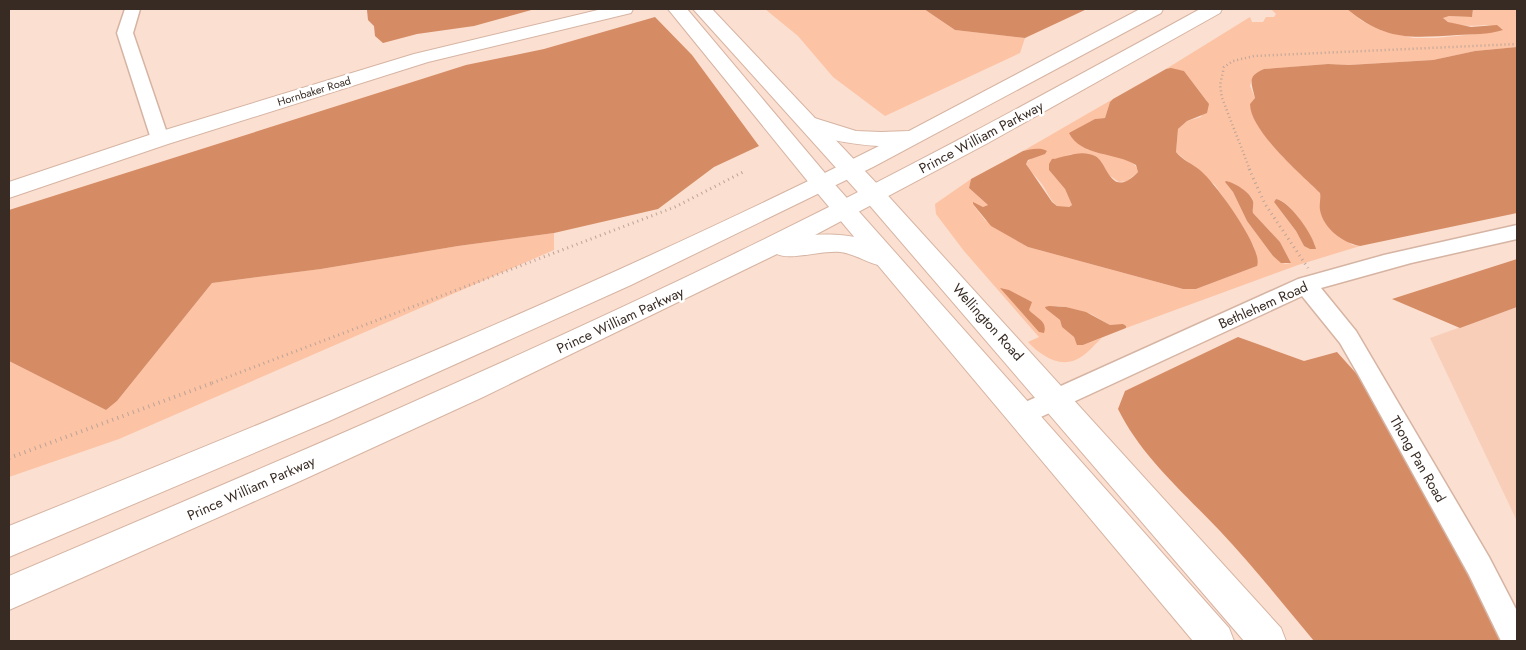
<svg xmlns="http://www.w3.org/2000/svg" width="1526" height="650" font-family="Jost,sans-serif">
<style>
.built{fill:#f8ceb9}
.green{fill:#fcc3a5;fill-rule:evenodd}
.forest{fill:#d58b64}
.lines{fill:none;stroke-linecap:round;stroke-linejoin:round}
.minor-casing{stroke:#d6b4a3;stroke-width:3}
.major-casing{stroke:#d6b4a3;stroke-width:2}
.highway-casing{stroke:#d6b4a3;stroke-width:2}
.path-far2{stroke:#bca498;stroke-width:2.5;stroke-dasharray:1 3;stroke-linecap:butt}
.path-far1{stroke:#bca498;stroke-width:3;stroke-dasharray:1 4;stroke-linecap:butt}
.path{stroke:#bca498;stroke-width:4;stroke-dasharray:1 4.5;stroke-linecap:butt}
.minor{fill:#fff;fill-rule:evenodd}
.major{fill:#fff;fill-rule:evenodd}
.highway{fill:#fff;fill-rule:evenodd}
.labels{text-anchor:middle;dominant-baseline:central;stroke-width:5;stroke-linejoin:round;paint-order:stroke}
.far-street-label{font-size:11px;fill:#382b24;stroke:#fff}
.street-label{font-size:14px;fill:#382b24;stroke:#fff}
</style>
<rect width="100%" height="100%" fill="#fbdfd0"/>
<path class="built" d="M1517,307V521L1430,338Z"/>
<path class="green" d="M765,9H924L955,30L1025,38L1020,53L885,116L833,77L798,36Z
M1273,9H1347L1362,21L1380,30L1413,38H1436L1495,32L1503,29C1498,28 1491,25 1486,25C1472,26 1455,28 1443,18L1449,16L1472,17L1473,9H1517V47L1475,51L1433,60L1349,65L1328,64L1264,69L1256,73L1251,82L1250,86L1255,98L1250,104C1252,133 1301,174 1320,193V207L1352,245L1360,246L1298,265L1126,328V326L1110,325L1091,314L1066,307L1058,306L1046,309L1060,320L1062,327L1074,337L1075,340L1083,345L1102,338C1095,344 1089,352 1081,357C1062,370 1041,356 1028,342L1039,337L964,251L936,214L935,204L971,179L969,188L988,205L983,207L972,203L985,220L1028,247L1183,289H1196L1257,266L1254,247L1243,227L1215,185L1176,152L1178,129L1187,121L1201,117L1207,101L1184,71L1166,69L1250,17L1252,22H1263L1266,17H1274L1276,14L1272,10ZM1225,182C1234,185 1249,190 1253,200C1254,204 1252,209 1253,213L1280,242L1291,263L1285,264L1273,256L1247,221L1233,192ZM1276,199C1292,202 1308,231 1315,245L1304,246L1296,231L1274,202Z
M1113,99L1110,102L1105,118L1095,119L1086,149C1101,153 1135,154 1138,172L1127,181L1119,182L1106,173L1103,167L1071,154L1063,158H1055L1049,164V170L1065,189L1072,205C1055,216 1049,193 1041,183C1036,176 1029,171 1026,163L1032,158L1029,150L1023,151Z
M554,233V250L119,439L9,477V361L106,410L117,401L212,283L321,269L458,246Z"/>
<path class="forest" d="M383,9H535L474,26L417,34L383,43L375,36L374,26L368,20L367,10Z
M924,9H1087L1025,38L955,30Z
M1347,9H1473L1472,17L1449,16L1443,18L1448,22L1471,27L1497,25L1503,30C1488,35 1472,34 1457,35C1409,38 1386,41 1347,9Z
M655,17L692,55L759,146L714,167L658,209L554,233L458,246L321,269L212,283L117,401L106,410L9,361V210L466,65L544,49Z
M1517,47V213L1360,246C1343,243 1323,228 1320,210C1319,204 1321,199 1320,193C1302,175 1250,131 1250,104L1255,98C1252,84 1246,76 1264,69L1328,64L1349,65L1433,60L1475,51Z
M1171,68L1184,71L1209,104L1207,113L1187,121L1178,129L1176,152C1182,160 1193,164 1201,171C1215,183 1264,249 1257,266L1196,289H1183L1028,247L991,226L973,204V202L983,207L988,205L969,188L971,179L1023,151C1030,149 1041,147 1047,151L1045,154L1028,160L1026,164L1052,202L1057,206L1069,207L1072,205L1065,189L1049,170V164L1052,159C1066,157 1081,149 1095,156C1108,162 1110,201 1138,172L1136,165C1116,152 1081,157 1069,133L1095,119L1105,118L1110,102L1113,99L1166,69Z
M1226,181C1235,183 1250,192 1253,201C1254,205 1252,209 1253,213L1280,242L1291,263H1281L1273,256L1247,221L1233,192L1225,182Z
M1276,199C1290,201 1313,235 1316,249H1310L1304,246L1296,231L1274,202Z
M1517,259V307L1460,328L1392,299Z
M1000,288L1009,290L1032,302L1029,310C1036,318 1048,321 1044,333L1039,332Z
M1049,306L1066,307L1086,312L1110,325L1123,324L1126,326V328L1083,345H1077L1074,337L1062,327L1060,320L1046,309L1045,307Z
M1238,337L1304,361L1337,352L1363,381L1476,586L1503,641H1314C1283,604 1253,566 1220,531C1184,493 1141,456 1118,409L1125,391Z"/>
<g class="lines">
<g class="minor-casing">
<path id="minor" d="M125,9H140L133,33L169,139L166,143L160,145L154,143L151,139L117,33Z
M1517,225V239L1411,263L1321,288L1356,331L1489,557L1517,611V641H1501L1469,575L1359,376L1340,343L1302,296L1030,422L1021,425L1012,422L1009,415L1012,408L1298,279L1384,255Z"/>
</g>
<g class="major-casing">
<path id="major" d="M602,9H633L631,13L428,62L168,144L9,198V182L152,134L414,54Z
M668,9H687L830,179L1229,628L1234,641H1193L814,189Z
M693,9H712L881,188L1281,628L1286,641H1244L865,200Z"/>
</g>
<g class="highway-casing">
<path id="highway" d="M1140,9H1163L1161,13L873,167L631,285L327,422L9,557V526C302,408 596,288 879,146C859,145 808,139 797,123L800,118L808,116L856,131L881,132L909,131Z
M1200,9H1222L1220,13L988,143L815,235C838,233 888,238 900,259L896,265C877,271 859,254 840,252C822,250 789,261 777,254L481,398L298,482L9,610V576C253,472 497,369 736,253C893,177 1047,93 1200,9Z"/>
</g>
<path class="path-far2" d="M1250,170L1222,98L1220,85L1224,67L1233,61L1254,56L1517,44"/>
<path class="path-far1" d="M1249,169L1265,204L1308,268
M212,383L675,207L743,172"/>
<path class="path" d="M9,458L215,382"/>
<use href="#minor" class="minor"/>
<use href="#major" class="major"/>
<use href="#highway" class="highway"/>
</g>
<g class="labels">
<g class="far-street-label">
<text transform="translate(314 91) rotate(-17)">Hornbaker Road</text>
</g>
<g class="street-label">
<text transform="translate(981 137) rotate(-28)">Prince William Parkway</text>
<text transform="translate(1263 305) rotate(-24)">Bethlehem Road</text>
<text transform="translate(620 320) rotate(-25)">Prince William Parkway</text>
<text transform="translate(988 322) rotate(48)">Wellington Road</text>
<text transform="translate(1418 459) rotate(60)">Thong Pan Road</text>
<text transform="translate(251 488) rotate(-24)">Prince William Parkway</text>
</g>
</g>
<rect width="1526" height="650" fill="none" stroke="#382b24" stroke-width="20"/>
</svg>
